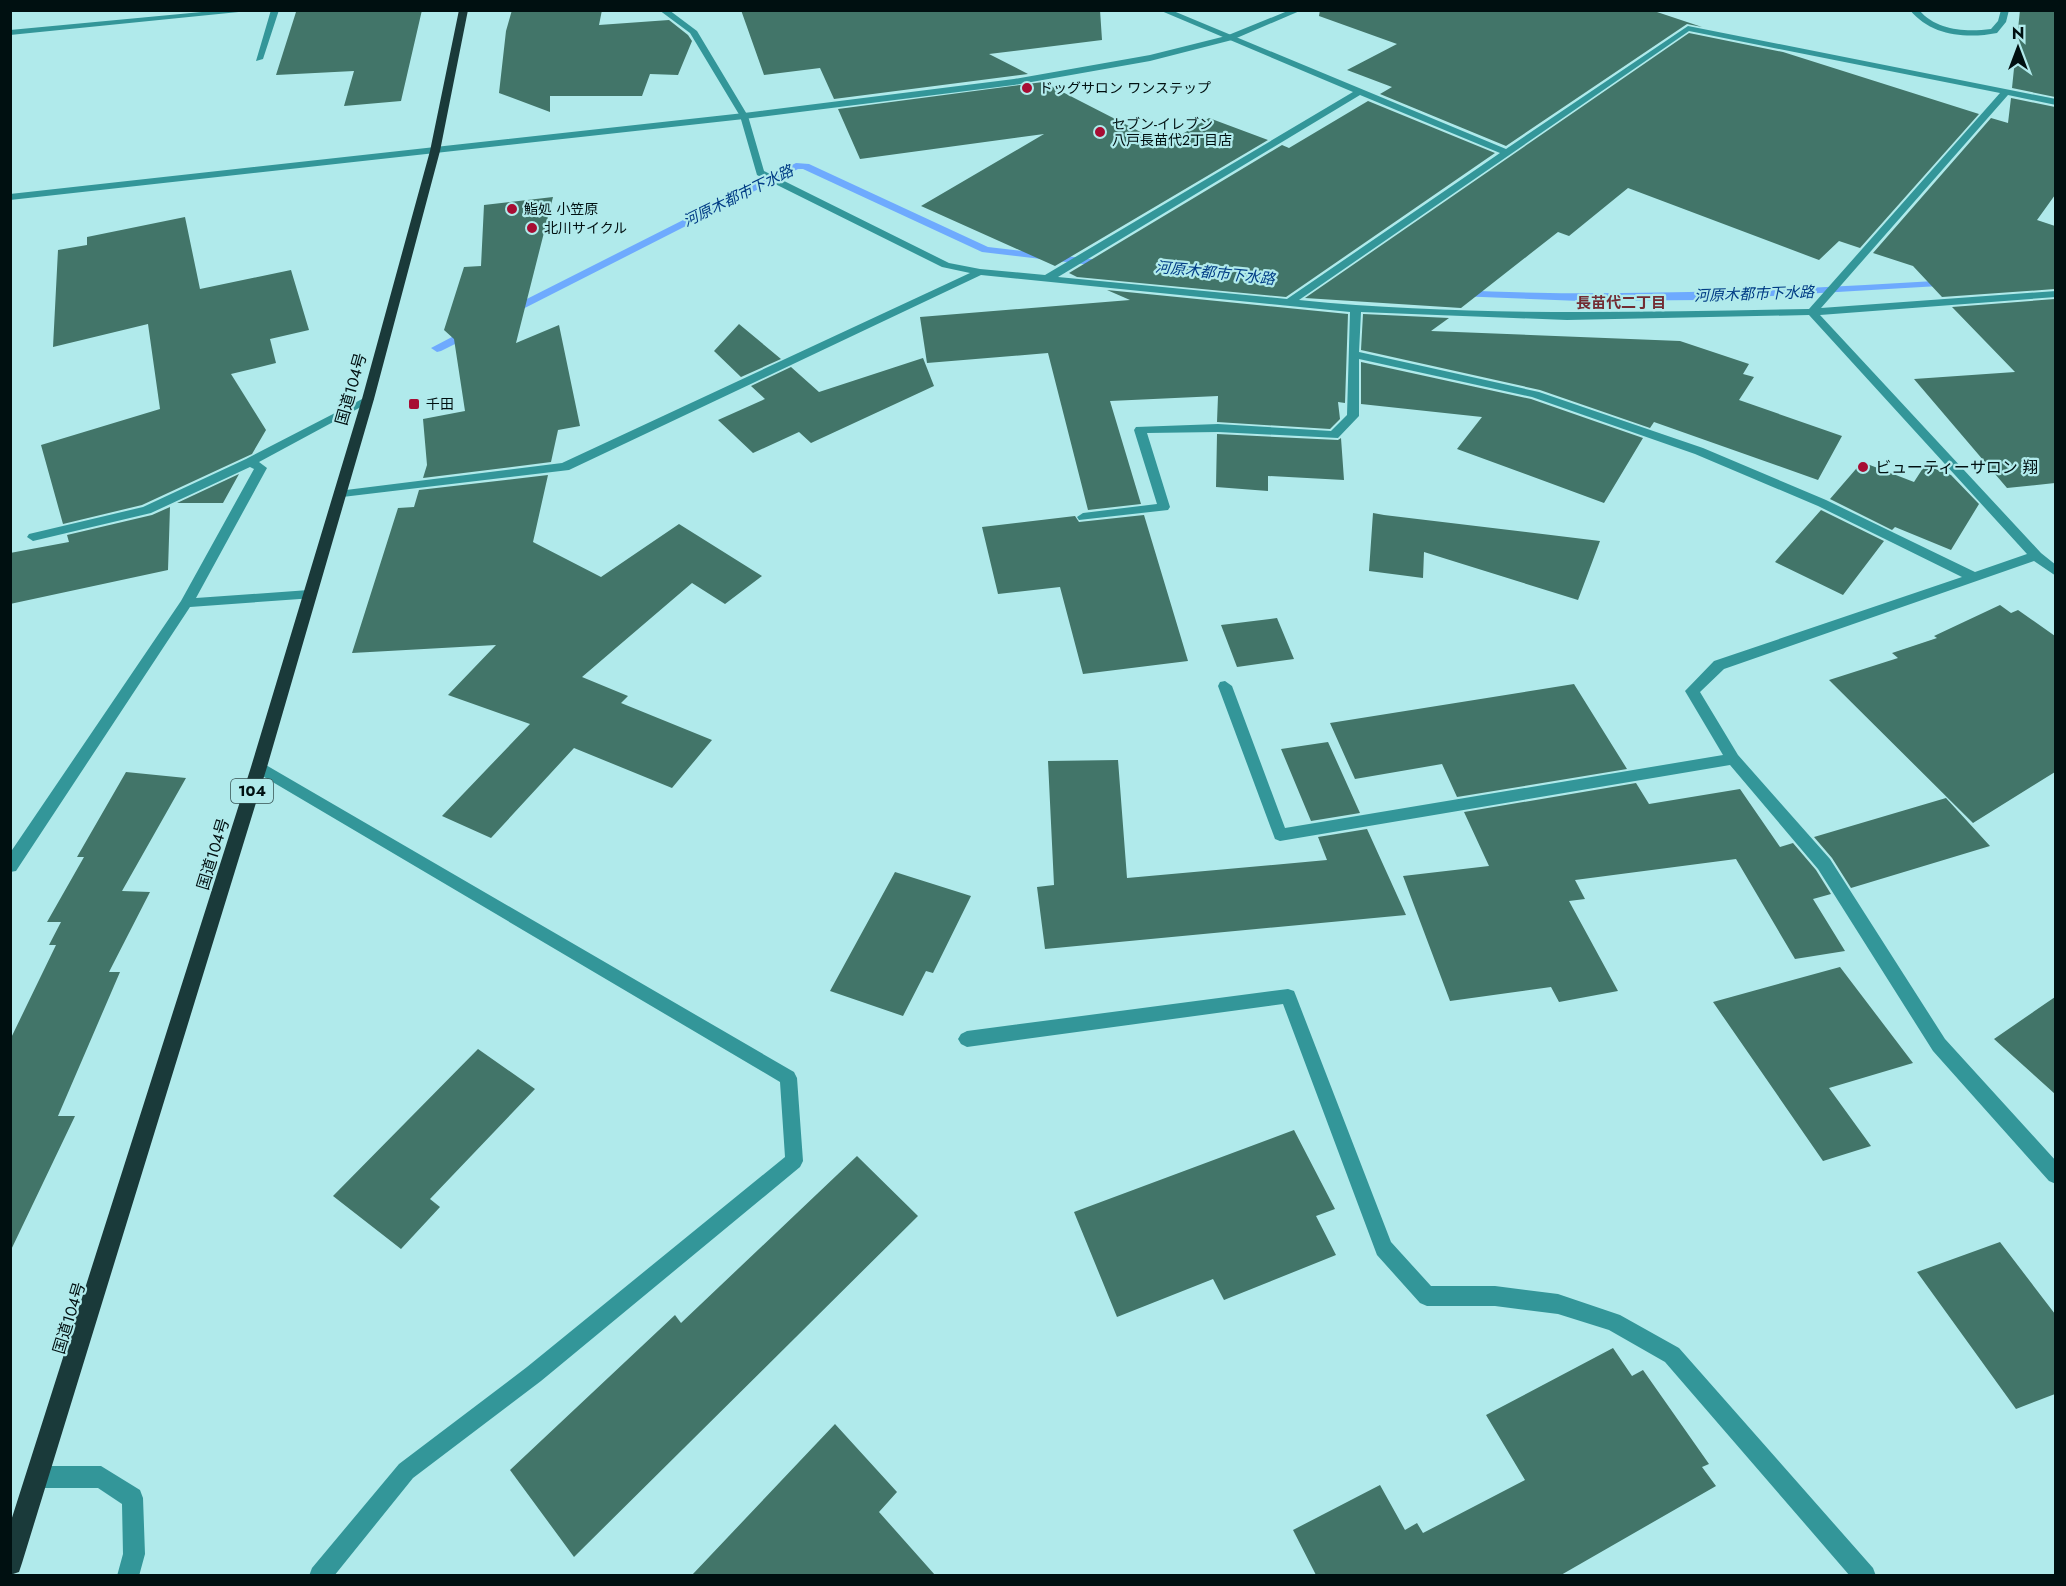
<svg xmlns="http://www.w3.org/2000/svg" width="2066" height="1586" font-family="Jost,'Noto Sans JP',sans-serif">
<style>
.lines{fill:none;stroke-linecap:round;stroke-linejoin:round}
.stream{fill:#6eaafe;fill-rule:evenodd}
.building{fill:#427569}
.service{fill:#339699;fill-rule:evenodd}
.minor{fill:#339699;fill-rule:evenodd}
.tertiary{fill:#339699;fill-rule:evenodd}
.trunk{fill:#1a3a3a;fill-rule:evenodd}
.poi-dot{fill:#a70d33;stroke:#b0eaeb;stroke-width:2}
.labels{text-anchor:middle;dominant-baseline:central;stroke-width:4.5;stroke-linejoin:round;paint-order:stroke}
.far-poi-label{font-size:14px;fill:#001011;stroke:#b0eaeb;text-anchor:start}
.far-water-label{font-size:15px;font-style:italic;fill:#003c85;stroke:#b0eaeb}
.far-neighbourhood-label{font-size:15px;font-weight:bold;fill:#722b32;stroke:#b0eaeb}
.shield{fill:#b0eaeb;stroke:#355152;stroke-width:1.5}
.shield-label{font-size:15px;font-weight:bold;fill:#001011}
.street-label{font-size:16px;fill:#001011;stroke:#b0eaeb}
.poi-label{font-size:16px;fill:#001011;stroke:#b0eaeb;text-anchor:start}
</style>
<rect width="100%" height="100%" fill="#b0eaeb"/>
<g class="lines">
<path class="stream" d="M796,163L809,164L988,247L1108,261L1114,264L1108,267L982,252L803,169H798L511,315L501,312Z
M1952,280L1956,281V285L1704,300L1580,301L1457,296L1451,293L1457,290C1622,298 1787,290 1952,280Z
M473,326L477,327V333L441,351L437,352L431,348Z"/>
</g>
<path class="building" d="M321,10H422L401,101L344,106L354,71L276,75L296,12Z
M512,10H602L599,25L669,20L688,35L692,41L678,75L650,74L642,96H550V112L499,93L506,31Z
M741,10H1100L1102,40L989,54L1028,74L834,99L820,68L764,75Z
M1320,10H1651L1702,27L1687,24L1506,146L1380,94L1392,87L1347,70L1397,44L1319,16Z
M2020,10H2055V97L2012,88Z
M1689,33L1783,52L1979,114L1860,248L1839,241L1819,260L1628,188L1569,236L1558,232L1461,308L1305,298Z
M1043,82L1160,142L1169,137L1174,139L1209,118L1268,140L1055,266L921,206L1044,134L860,159L838,109Z
M2011,98L2055,107V195L2037,220L2055,226V289L1942,297L1913,266L1873,253L1991,118L2008,123Z
M1368,101L1495,153L1286,297L1077,277L1069,273L1282,145L1289,148Z
M553,197L516,343L559,325L580,426L558,430L551,462L423,478L427,465L423,419L465,411L454,339L444,330L464,267L481,266L484,205Z
M185,217L200,289L291,270L309,330L270,339L276,363L231,374L266,430L252,454L142,505L63,524L41,445L160,409L148,324L53,347L58,250L87,245V237Z
M1107,290L1348,314L1345,403L1338,402L1340,419L1330,429L1217,422L1218,396L1110,401L1141,504L1088,510L1048,353L927,363L920,317L1130,300Z
M2055,299V483L2007,488L1914,379L2015,372L1952,307Z
M1363,314L1449,318L1431,331L1680,341L1749,364L1743,374L1754,377L1739,400L1842,436L1818,480L1654,422L1650,428L1540,390L1361,350Z
M739,324L781,359L741,377L714,351Z
M923,358L934,386L811,443L799,432L753,453L718,420L765,399L751,386L791,367L819,392Z
M1361,362L1531,399L1643,438L1604,503L1457,449L1482,417L1361,404Z
M1217,434L1338,440L1341,438L1344,480L1268,476V491L1216,487Z
M1862,462L1914,482L1925,465L1951,475L1979,504L1951,550L1895,527L1892,530L1830,499Z
M239,474L223,503H177Z
M548,475L533,542L601,577L679,524L762,576L725,604L692,583L582,677L628,696L621,703L712,740L672,788L574,748L491,838L442,816L530,724L448,695L496,645L352,653L398,508L414,507L419,490Z
M170,507L168,570L10,604V553L69,542L67,535L152,515Z
M1821,510L1884,541L1843,595L1775,562Z
M1373,513L1384,515L1600,541L1578,600L1424,552L1423,578L1369,571Z
M1144,515L1188,661L1083,674L1060,587L998,594L982,527L1075,516L1079,522Z
M2000,605L2011,613L2018,610L2055,636V772L1973,823L1829,680L1898,658L1892,653L1937,638L1934,636Z
M1277,618L1294,659L1237,667L1221,625Z
M1574,684L1627,769L1457,797L1442,764L1355,779L1330,723Z
M1328,742L1360,813L1311,821L1281,749Z
M1118,760L1127,878L1327,860L1318,837L1367,829L1406,915L1045,949L1037,887L1054,885L1048,761Z
M126,772L186,778L122,891L150,892L109,972H120L58,1116H75L10,1252V1040L56,945H49L61,922H47L84,857H77Z
M1636,783L1649,804L1740,789L1780,847L1793,843L1816,870L1831,894L1813,899L1845,951L1795,959L1736,859L1575,880L1585,899L1569,901L1618,991L1559,1002L1551,987L1450,1001L1403,876L1489,866L1464,812Z
M1946,798L1990,846L1851,888L1832,858L1814,837Z
M895,872L971,896L933,973L926,971L903,1016L830,991Z
M1840,967L1913,1063L1829,1088L1871,1146L1823,1161L1713,1002Z
M2055,997V1094L1994,1039Z
M478,1049L535,1089L430,1199L440,1207L401,1249L333,1196Z
M1294,1130L1335,1209L1316,1216L1336,1255L1224,1300L1213,1279L1117,1317L1074,1212Z
M857,1156L918,1216L574,1557L510,1470L675,1315L681,1323Z
M2000,1242L2055,1314V1394L2016,1409L1917,1272Z
M1613,1348L1632,1376L1643,1370L1709,1464L1702,1467L1716,1486L1561,1575H1316L1293,1530L1380,1485L1405,1530L1417,1523L1423,1533L1525,1480L1486,1415Z
M835,1424L897,1492L879,1512L935,1575H692Z"/>
<g class="lines">
<path class="service" d="M1910,10H1919C1937,31 1966,32 1991,29L1998,21L2001,10H2009L2006,22L1997,33C1967,39 1931,36 1910,10Z"/>
<path class="minor" d="M223,10H258L10,35V30Z
M271,10H279L263,59L256,61Z
M659,10H669L697,31L748,116L764,171L949,263L980,269L1045,275L1353,92L1159,10H1171L1506,149L1688,26L2056,99V105L2008,95L1821,308L2056,291V297L1820,315L2041,553L2056,565V576L2034,561L1724,669L1700,692L1738,755L1830,859L1945,1039L2056,1161V1184L2049,1181L1933,1051L1818,869L1730,765L1280,841L1275,839L1218,686L1220,682L1225,681L1232,686L1285,828L1723,755L1685,691L1714,661L1962,577L1818,506L1695,454L1532,397L1359,359V416L1338,438L1218,432L1147,433L1170,507L1168,510L1079,520L1077,517L1083,513L1157,504L1134,430L1136,427L1218,424L1331,431L1347,415L1350,312L981,275L569,470L334,498V492L338,491L562,463L970,273L942,267L757,175L740,116L690,33ZM1689,31L2000,93L1809,309C1639,312 1469,317 1299,300ZM1360,95L1500,153L1287,299L1058,277ZM1361,312L1567,320L1809,315L2027,554L1975,572L1826,500L1703,448L1539,392L1359,352Z
M368,396L374,399L372,401L259,462L267,468L196,598L309,590L316,595L314,598L190,607L16,871L10,872V853L181,601L254,469L250,467L151,513L33,541L27,537L29,534L143,507L246,459Z
M259,761L794,1072L797,1078L803,1161L800,1167L541,1381L413,1478L334,1576H309L312,1568L399,1464L527,1367L785,1157L780,1082L254,771L252,767Z
M1288,989L1294,991L1296,996L1391,1242L1431,1286H1495L1558,1294L1620,1315L1679,1348L1873,1568L1876,1576H1850L1665,1362L1609,1330L1558,1314L1495,1306H1427L1420,1303L1377,1255L1283,1004L967,1047L961,1044L958,1039L961,1034L967,1031Z
M38,1466H101L140,1490L143,1498L145,1554L139,1576H117L123,1554L122,1504L98,1488H38L31,1484L27,1477L31,1470Z"/>
<path class="tertiary" d="M1290,10H1302L1232,40L1150,61L1014,85L744,119L10,200V194L744,113L1014,79L1150,55L1226,36Z"/>
<path class="trunk" d="M459,10H468L440,151L374,399L267,767L22,1563L19,1572L10,1575V1524L251,767L362,399L430,151Z"/>
</g>
<g class="poi-dot">
<circle cx="1027" cy="88" r="6"/>
<circle cx="1100" cy="132" r="6"/>
<circle cx="512" cy="209" r="6"/>
<circle cx="532" cy="228" r="6"/>
<rect x="408" y="398" width="12" height="12" rx="3"/>
<circle cx="1863" cy="467" r="6"/>
</g>
<g class="labels">
<g class="far-poi-label">
<text x="1039" y="88">ドッグサロン ワンステップ</text>
<text x="1112" y="124">セブン-イレブン<tspan x="1112" dy="16">八戸長苗代2丁目店</tspan></text>
<text x="524" y="209">鮨処 小笠原</text>
<text x="544" y="228">北川サイクル</text>
<text x="426" y="404">千田</text>
</g>
<g class="far-water-label">
<text transform="translate(738 196) rotate(-26)">河原木都市下水路</text>
<text transform="translate(1215 273) rotate(6)">河原木都市下水路</text>
<text transform="translate(1754 294) rotate(-2)">河原木都市下水路</text>
</g>
<g class="far-neighbourhood-label">
<text x="1621" y="303">長苗代二丁目</text>
</g>
<rect class="shield" x="231" y="779" width="42" height="24" rx="4.5"/>
<g class="shield-label">
<text x="252" y="791">104</text>
</g>
<g class="street-label">
<text transform="translate(351 389) rotate(-74)">国道104号</text>
<text transform="translate(213 854) rotate(-73)">国道104号</text>
<text transform="translate(69 1318) rotate(-73)">国道104号</text>
</g>
<g class="poi-label">
<text x="1875" y="467">ビューティーサロン 翔</text>
</g>
</g>
<rect width="2066" height="1586" fill="none" stroke="#001011" stroke-width="24"/>
<g transform="translate(2018 48)" stroke="#b0eaeb" stroke-width="4.5" paint-order="stroke">
<path d="M0-4.5L10 22L0 15L-10 22Z" fill="#001011"/>
<text y="-9" font-size="16" font-weight="bold" text-anchor="middle" fill="#001011">N</text>
</g>
</svg>
